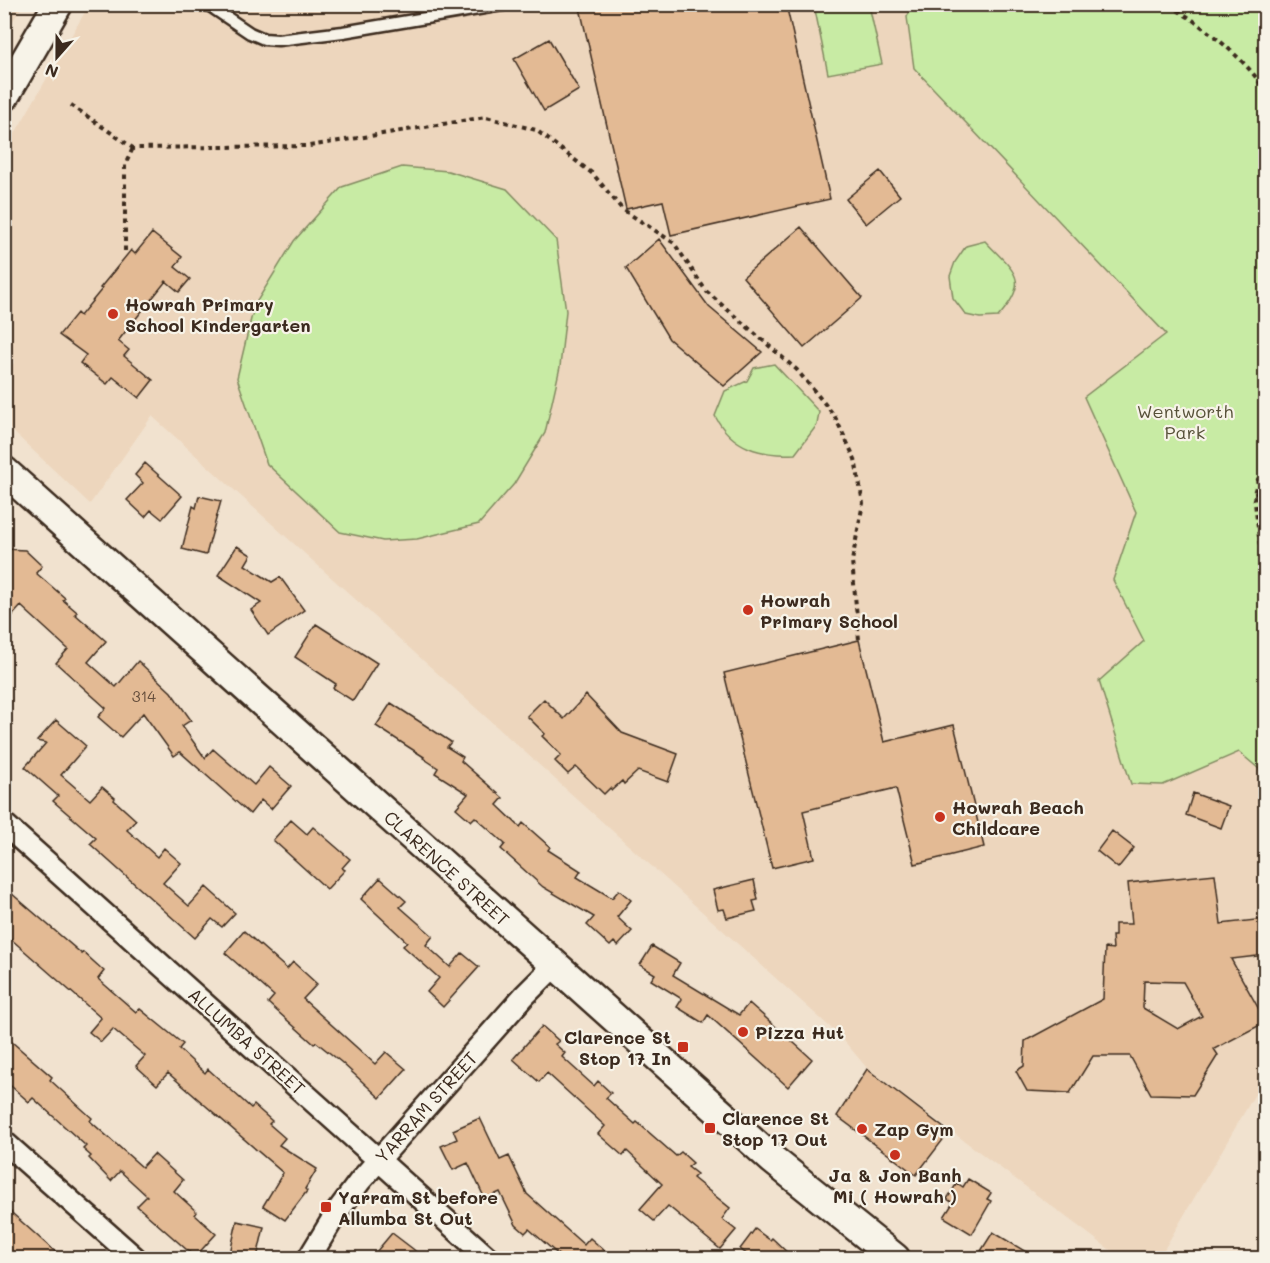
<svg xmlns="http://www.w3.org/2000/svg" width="1270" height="1263" font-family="Mali,sans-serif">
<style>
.built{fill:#edd6bd}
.green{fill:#c8eba4;stroke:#828a61;stroke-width:1.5}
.building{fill:#e3ba94;stroke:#3b2a1e;stroke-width:1.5;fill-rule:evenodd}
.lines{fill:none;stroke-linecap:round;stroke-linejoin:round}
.lane-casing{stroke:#3b2a1e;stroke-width:15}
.street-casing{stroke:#3b2a1e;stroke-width:26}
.secondary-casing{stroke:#3b2a1e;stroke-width:33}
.path{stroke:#3b2a1e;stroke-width:4;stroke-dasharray:4.5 4.5;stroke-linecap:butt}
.lane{stroke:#f7f3e8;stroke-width:10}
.street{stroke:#f7f3e8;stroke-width:21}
.secondary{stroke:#f7f3e8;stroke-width:28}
.poi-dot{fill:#c8321e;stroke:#f7f3e8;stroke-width:2}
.labels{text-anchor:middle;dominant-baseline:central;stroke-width:4.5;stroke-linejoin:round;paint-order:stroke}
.number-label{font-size:15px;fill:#654e3c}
.poi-label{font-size:18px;font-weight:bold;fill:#3b2a1e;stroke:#f7f3e8;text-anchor:start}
.park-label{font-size:18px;fill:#575139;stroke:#f7f3e8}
.street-label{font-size:18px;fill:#3b2a1e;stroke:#f7f3e8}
</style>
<rect width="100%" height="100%" fill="#f1e2cf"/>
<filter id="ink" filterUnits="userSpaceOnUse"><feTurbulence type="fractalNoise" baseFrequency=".0167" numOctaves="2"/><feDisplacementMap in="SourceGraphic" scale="12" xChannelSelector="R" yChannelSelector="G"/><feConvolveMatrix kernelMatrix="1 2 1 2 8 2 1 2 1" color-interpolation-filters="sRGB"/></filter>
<g filter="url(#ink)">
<path class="built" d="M5,4L23,5L5,33L4,5Z
M89,5H1153L1266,138L1265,259L1084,397L1136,512L1113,580L1144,641L1163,785L1239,752L1265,774V1077L1159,1258H1121L867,1068L840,1036L152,416L90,504L5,424L4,378L15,361L5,353V151Z"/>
<path class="green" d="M914,4L1265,5V774L1239,752L1163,785L1131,784L1099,681L1144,641L1113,580L1136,512L1084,397L1166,334L914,68L907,17Z
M814,5H869L882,64L828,74Z
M402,167L448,171L507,189L556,240L566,311L560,367L545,433L514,484L479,524L417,539L383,541L340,532L267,464L237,378L254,306L294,241L342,187Z
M985,241C1014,272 1032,279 998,317L980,318L966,315L953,298L950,276L955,262L966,246Z
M774,364L819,412L817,425L795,454C761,456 732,448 715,416L725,391L747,381L754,368Z"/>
<path class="building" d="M596,4H786L830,199L671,235L663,201L626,209L580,8Z
M549,39L579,90L544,111L514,59Z
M880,171L900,196L866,224L846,199Z
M801,227L862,298L804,348L743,277Z
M152,233L182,257L175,267L190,279L179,292L166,281L118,341L129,350L124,356L153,380L139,398L113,377L107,384L80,363L86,355L59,335L77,313L80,316L102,289L100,288L131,250L135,254Z
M659,239L709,307L762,352L724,386L669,339L626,268Z
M145,463L182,496L162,519L151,510L145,517L127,500L143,483L135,475Z
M199,496L221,501L206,555L182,549L193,506L196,508Z
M237,546L251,555L245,565L272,582L280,577L304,610L268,635L251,610L261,603L218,575Z
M4,549L25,550L42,566L36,573L65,598L63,600L77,612L75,614L106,641L88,662L116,687L138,661L171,692L191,720L182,726L205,758L213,749L254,785L269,767L291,786L271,809L261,800L250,814L180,752L174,756L143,713L121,737L98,717L106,708L56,663L68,649L21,606L4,625Z
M316,624L377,663L353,701L333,688L336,684L295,657Z
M859,640L884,742L954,725L984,847L915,864L896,788L803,811L814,858L772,868L724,673Z
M586,695L622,733L678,754L668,782L638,771L624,784L622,781L612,790L610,788L604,794L576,767L568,774L555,761L561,755L542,736L545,734L527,716L544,699L564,719Z
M391,703L451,742L447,747L463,757L461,761L503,798L497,805L520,827L523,823L550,847L548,850L581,871L577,877L612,898L619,890L631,900L617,917L632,931L618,946L614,942L610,946L587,925L594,917L543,887L501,849L505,844L475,817L471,821L456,808L468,794L435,773L438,768L423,758L424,757L376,726Z
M56,720L86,746L61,775L90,800L102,787L115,798L114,800L136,820L127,830L157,857L164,848L181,863L163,883L189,906L206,887L235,913L222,927L212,919L195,938L90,844L96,838L53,801L58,796L25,767L46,743L37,741Z
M1193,793L1229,806L1221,828L1186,815Z
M291,820L307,834L313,827L350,859L342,868L345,870L327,889L273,840Z
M1112,831L1134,848L1118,868L1097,851Z
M1215,874L1221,924L1264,919L1266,955L1231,959L1266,1022L1214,1049L1218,1055L1193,1095L1151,1094L1130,1056H1093L1070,1093L1027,1091L1016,1071L1024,1066L1025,1041L1103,999L1105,948L1113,949L1112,936H1115V924H1132L1128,883ZM1144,981L1183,982L1202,1016L1178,1029L1143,1008Z
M380,878L406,901L400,907L433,936L426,945L450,967L462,953L479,967L443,1007L427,992L439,978L403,946L407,942L361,899Z
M754,880L758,900L753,901L756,911L727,918L724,909L718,910L713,890Z
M4,887L82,954L83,952L104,971L98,979L136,1012L140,1009L183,1044L179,1049L205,1073L208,1069L251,1108L254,1105L272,1121L269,1124L285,1138L279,1145L317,1169L305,1189L307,1191L285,1220L263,1206L283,1173L168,1073L157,1085L136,1066L145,1056L113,1029L101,1042L89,1032L101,1018L4,933Z
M244,931L287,969L293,962L317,984L303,999L375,1064L386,1052L406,1069L380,1098L341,1062L316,1042L314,1044L268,1003L274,996L225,953Z
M652,946L680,963L673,975L739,1015L749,1003L812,1059L788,1087L708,1015L703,1023L677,1007L682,999L651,980L655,974L640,965Z
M542,1026L559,1041L555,1044L565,1053L562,1057L594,1086L598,1081L611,1093L606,1098L635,1124L637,1122L676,1156L681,1152L693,1163L688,1167L697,1174L693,1178L730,1208L722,1219L736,1230L720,1249L668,1206L654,1221L640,1209L662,1184L627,1151L623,1156L598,1134L605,1126L547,1073L539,1082L513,1059Z
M4,1035L52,1077L50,1080L92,1118L90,1121L142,1167L154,1154L183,1180L174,1191L197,1212L195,1215L216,1234L195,1257L137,1206L147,1196L120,1171L111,1181L89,1158L91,1156L83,1149L86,1146L33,1098L29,1102L4,1080Z
M867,1069L949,1132L916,1175L837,1116Z
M480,1118L500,1160L509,1156L527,1194L584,1245L590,1238L613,1258H562L529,1229L525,1233L516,1225L500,1192L485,1199L468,1163L453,1170L441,1146L457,1139L453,1130Z
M968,1179L991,1193L987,1199L991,1201L972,1234L944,1217L953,1203L947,1199L957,1183L963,1187Z
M4,1206L62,1258H4Z
M237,1221L264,1227L257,1258H229Z
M755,1229L770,1240L772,1238L793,1258H752L740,1249Z
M993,1232L1036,1258H994L981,1251Z
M392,1233L413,1249L423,1258H371Z"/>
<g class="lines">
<g class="lane-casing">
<path id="lane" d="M207,4L250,33L264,39L278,40L343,32L508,4"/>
</g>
<g class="street-casing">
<path id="street" d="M4,824L488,1258
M4,1142L135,1258
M309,1258L337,1212L360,1181L524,996L555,965"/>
</g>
<g class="secondary-casing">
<path id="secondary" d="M4,97L58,4
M4,471L773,1160L895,1258"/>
</g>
<path class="path" d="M1171,4C1177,11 1186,15 1194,21C1216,37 1255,68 1266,94
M71,105L133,148L309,146L486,117L536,130L593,174L622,209L674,243L706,291L797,370L834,415L855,459L863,503L852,561L859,640
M125,251V165L133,148
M1266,474L1258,479L1254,494L1262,563L1266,569
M1254,494L1266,493"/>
<use href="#lane" class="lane"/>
<use href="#street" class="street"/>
<use href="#secondary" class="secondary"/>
</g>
</g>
<g class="poi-dot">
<circle cx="113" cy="314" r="6"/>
<circle cx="748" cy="610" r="6"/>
<circle cx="940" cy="817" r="6"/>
<circle cx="743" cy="1032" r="6"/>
<rect x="677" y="1041" width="12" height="12" rx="3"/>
<rect x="704" y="1122" width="12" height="12" rx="3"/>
<circle cx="862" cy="1129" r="6"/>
<circle cx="895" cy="1155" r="6"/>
<rect x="320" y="1201" width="12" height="12" rx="3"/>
</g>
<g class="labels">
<g class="number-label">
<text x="144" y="696">314</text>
</g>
<g class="poi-label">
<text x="125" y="304">Howrah Primary<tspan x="125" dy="21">School Kindergarten</tspan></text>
<text x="760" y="600">Howrah<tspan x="760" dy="21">Primary School</tspan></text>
<text x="952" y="807">Howrah Beach<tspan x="952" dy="21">Childcare</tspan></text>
<text x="755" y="1032">Pizza Hut</text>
<text x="671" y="1037" text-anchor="end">Clarence St<tspan x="671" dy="21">Stop 17 In</tspan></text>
<text x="722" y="1118">Clarence St<tspan x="722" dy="21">Stop 17 Out</tspan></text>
<text x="874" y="1129">Zap Gym</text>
<text x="895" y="1175" text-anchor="middle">Ja &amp; Jon Banh<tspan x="895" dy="21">Mi ( Howrah )</tspan></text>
<text x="338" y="1197">Yarram St before<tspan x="338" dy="21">Allumba St Out</tspan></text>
</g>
<g class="park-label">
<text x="1185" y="411">Wentworth<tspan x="1185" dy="21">Park</tspan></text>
</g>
<g class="street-label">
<text transform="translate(447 868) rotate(42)">CLARENCE STREET</text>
<text transform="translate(247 1041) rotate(42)">ALLUMBA STREET</text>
<text transform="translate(426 1107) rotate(-48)">YARRAM STREET</text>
</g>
</g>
<rect width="1270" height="1263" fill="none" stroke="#f7f3e8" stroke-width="24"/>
<rect x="12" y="12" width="1246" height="1239" fill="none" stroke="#3b2a1e" stroke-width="2" filter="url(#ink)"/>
<g transform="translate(57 57) rotate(201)" stroke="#f7f3e8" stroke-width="4.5" paint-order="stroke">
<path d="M0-4.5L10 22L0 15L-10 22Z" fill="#3b2a1e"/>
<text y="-9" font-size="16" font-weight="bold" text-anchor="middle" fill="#3b2a1e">N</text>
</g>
</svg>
